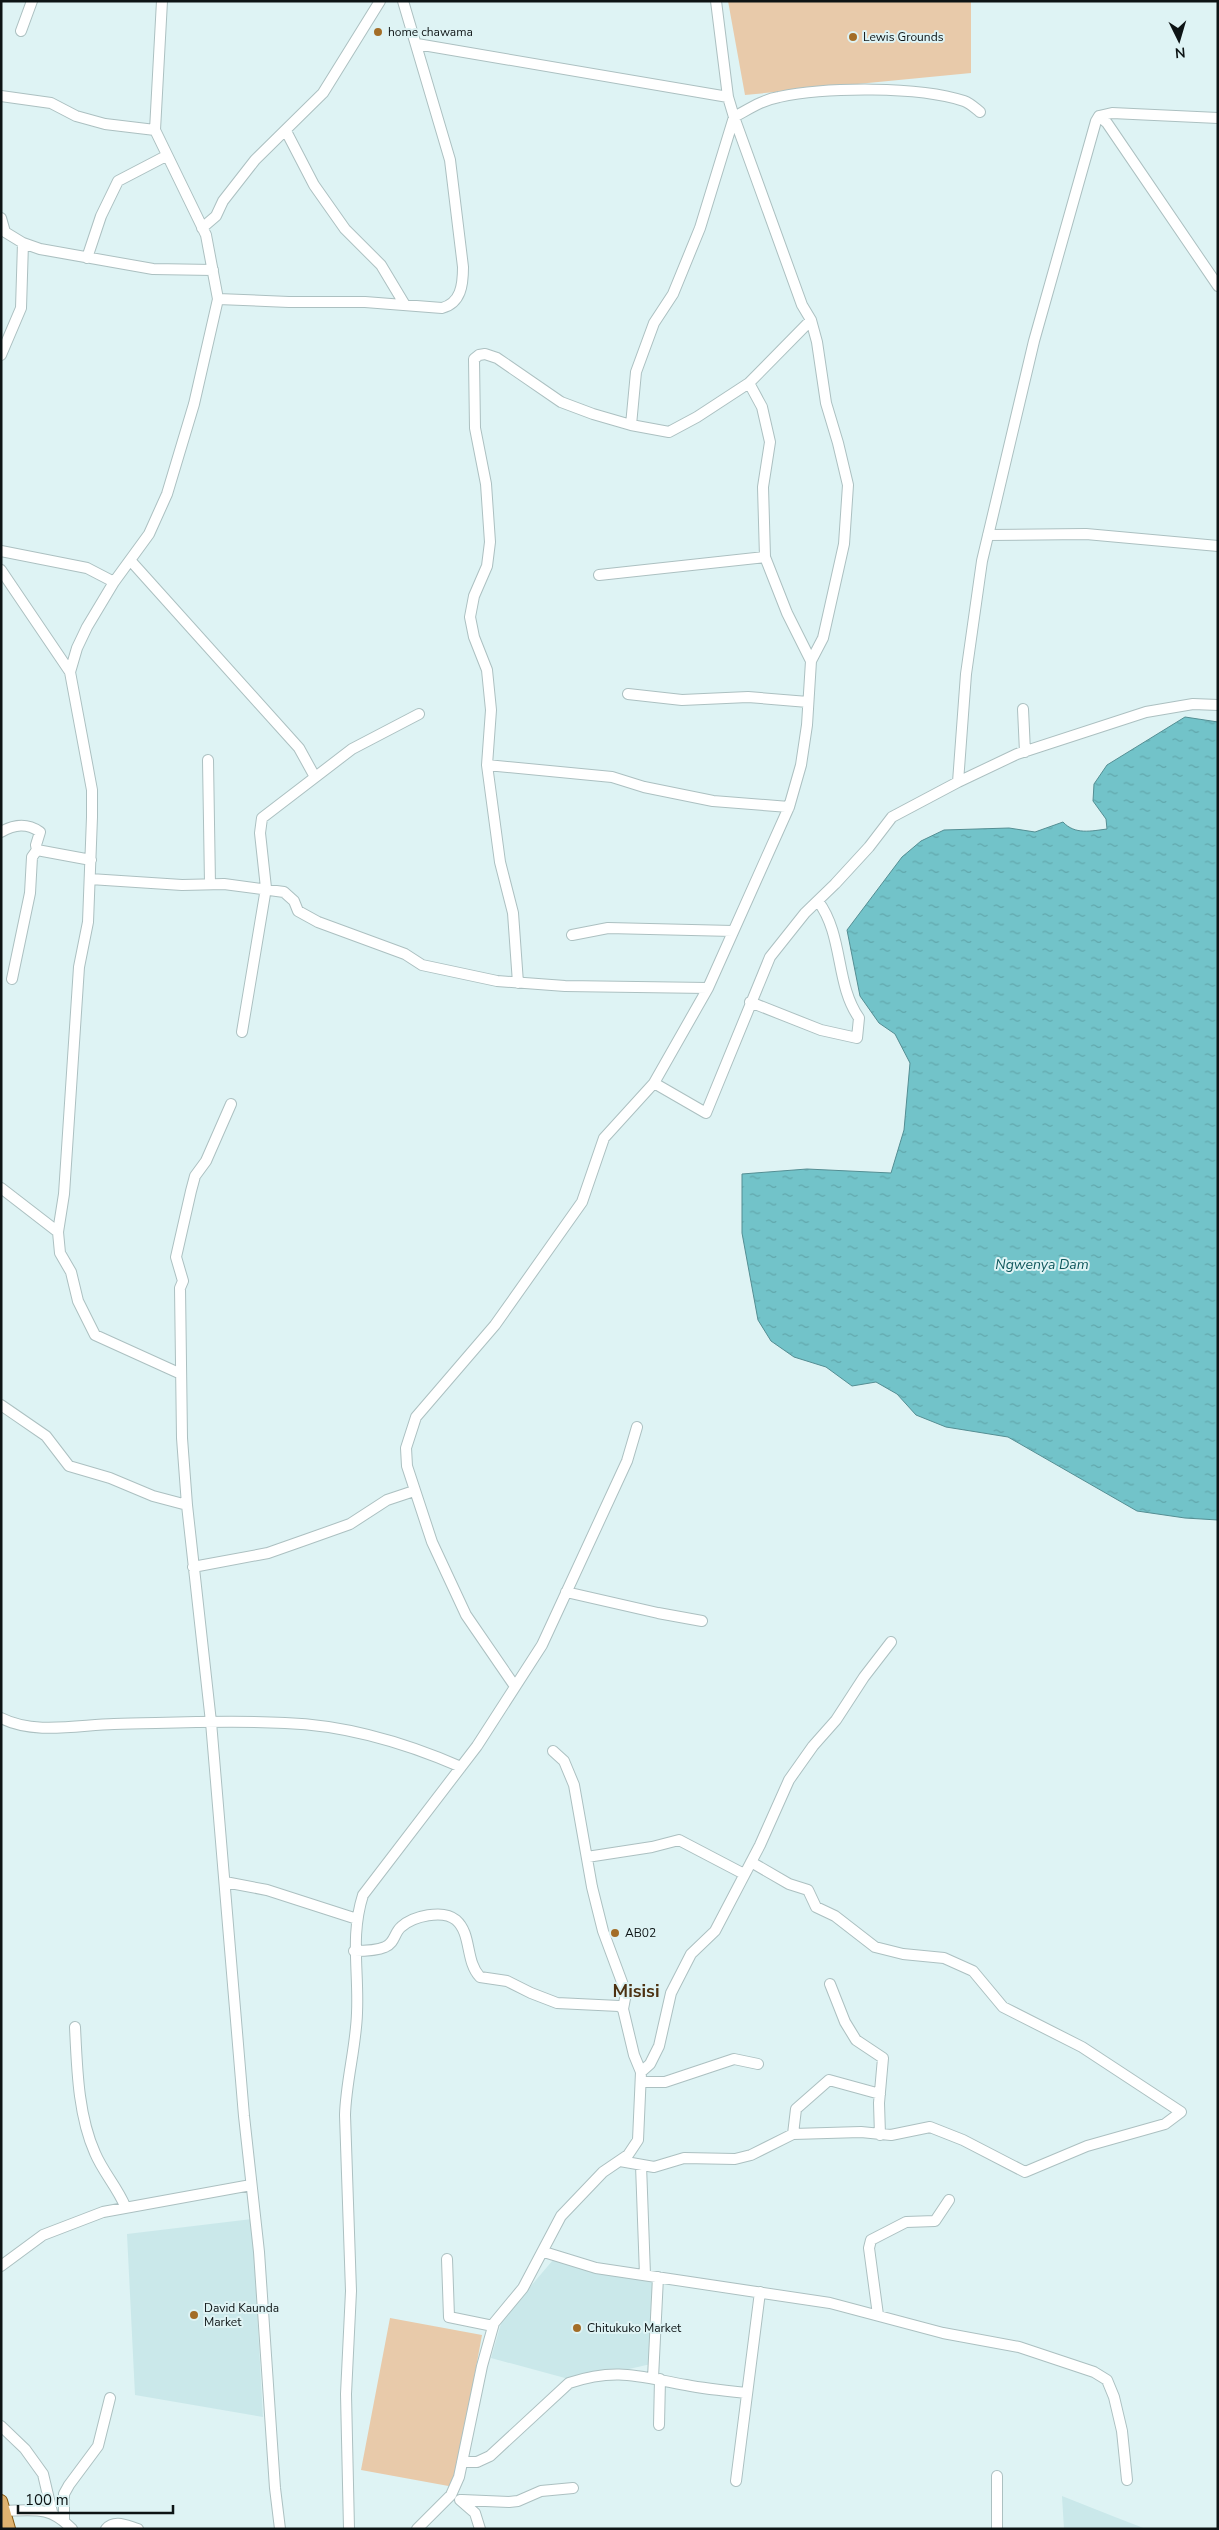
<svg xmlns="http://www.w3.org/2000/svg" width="1219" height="2530" font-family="'Nunito Sans',sans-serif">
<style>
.built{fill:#cae8ea}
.pitch{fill:#e8caaa}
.water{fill:url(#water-ripples);stroke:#548e93}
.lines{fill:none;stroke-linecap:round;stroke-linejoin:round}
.minor-casing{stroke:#acc0c1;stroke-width:12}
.major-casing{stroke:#885a12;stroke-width:14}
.minor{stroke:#fff;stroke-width:10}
.major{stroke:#dfb370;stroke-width:12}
.poi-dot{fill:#a36d27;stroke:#def3f4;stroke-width:2}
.labels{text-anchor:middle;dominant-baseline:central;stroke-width:4;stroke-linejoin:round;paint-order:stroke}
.poi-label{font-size:12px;fill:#0d1415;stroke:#def3f4;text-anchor:start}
.water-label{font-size:14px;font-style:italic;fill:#0e565b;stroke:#def3f4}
.district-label{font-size:18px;font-weight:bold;fill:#4d3212;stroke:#def3f4}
</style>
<defs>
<pattern id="water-ripples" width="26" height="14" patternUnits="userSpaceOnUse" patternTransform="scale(1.25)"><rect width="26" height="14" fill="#72c3c9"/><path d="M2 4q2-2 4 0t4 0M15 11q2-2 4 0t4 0" fill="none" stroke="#62a7ac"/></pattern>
</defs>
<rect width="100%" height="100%" fill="#def3f4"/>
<path class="built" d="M252,2219L263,2417L135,2395L127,2234Z
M553,2260L655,2281L651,2364L576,2381L491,2358L502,2320Z
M1062,2496L1115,2517L1146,2529H1064Z"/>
<path class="pitch" d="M728,1H971V73L745,95Z
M390,2318L482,2335L454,2487L361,2470Z"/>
<path class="water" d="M1185,717L1218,722V1520L1185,1518L1137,1511L1008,1437L946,1427L916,1415L897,1394L876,1382L852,1386L826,1367L794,1357L771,1341L758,1320L742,1233V1174L807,1169L891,1173L904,1130L910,1063L895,1034L879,1023L860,996L847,930L902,857L921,841L944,830L1009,828L1035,832L1063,822C1075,835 1091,831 1107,829L1106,819L1093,801L1094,784L1107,765Z"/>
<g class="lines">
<g class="minor-casing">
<path id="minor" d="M162,1L155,130L206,235L218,299L194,404L167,494L149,534L114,582L87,627L77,648L70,672L92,790V817L88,922L79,967L64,1194L58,1232L60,1253L71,1272L78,1301L95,1335L181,1374
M21,31L32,1
M417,44L728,97
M1,96L51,103L76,116L105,124L155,130
M1099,116L1107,123L1218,286
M286,131L314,185L345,229L381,265L405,305
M1,218L5,232L23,243L40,249L153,269L213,270
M202,228L216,216L223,201L255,160L323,93L380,1
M87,258L101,216L118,181L166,156
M218,299L289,302H365L442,308C461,303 463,285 463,267L450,160L403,1
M1,355L21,308L23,243
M749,383L762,407L770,442L763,487L765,557L787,613L811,661
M631,425L636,372L654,323L673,294L700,228L734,117C749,109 762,100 779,97C827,87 918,86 964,101C970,103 975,108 980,112
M988,535L1086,534L1218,546
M1,551L87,568L114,582
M130,560L299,748L315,777
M1,570L70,672
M599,575L765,557
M628,694L682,700L748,697L808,702
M1023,709L1025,752
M208,760L210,884
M487,765L612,777L644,787L713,801L789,807
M958,782L966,674L982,561L1034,341L1096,121L1099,116L1112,113L1218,118
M1,832C15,824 27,823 40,832L36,845L37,850L91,860
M90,879L182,885L224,884L284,892L294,901L298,911L318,922L405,954L422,965L497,981L565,986L708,988
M572,935L608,928L733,931
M12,979L30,893L32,857L37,850
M518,983L513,913L500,862L487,765L491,710L487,670L474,637L470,617L474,596L487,566L490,542L486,484L475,428L474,359L479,355L485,354L497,358L561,402L593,414L631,425L669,432L697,417L749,383L811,320
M750,1002L821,1030L857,1038L859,1018C835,984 844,936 818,901
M242,1032L266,888L260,833L262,818L352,749L419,714
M654,1083L706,1113L770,957L805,913L835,884L869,847L892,817L958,782L1017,754L1146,712L1193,704L1218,705
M231,1104L206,1161L195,1176L191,1191L176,1257L183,1281L180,1288L182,1438L187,1505L211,1722L244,2116L259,2252L275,2488L280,2529
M1,1188L58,1232
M1,1405L46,1436L69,1466L110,1478L153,1496L187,1505
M193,1567L268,1553L305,1540L350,1524L387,1500L414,1491
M566,1592L658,1613L702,1621
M514,1685L466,1615L432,1542L407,1466L406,1448L416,1417L495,1325L582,1202L604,1138L654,1083L708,988L789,807L801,765L807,725L811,661L823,638L844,544L848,485L838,443L826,403L817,342L811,320L802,305L734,117L728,97L716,1
M1,1718C34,1735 78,1725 114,1724C170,1723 228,1720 285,1723C345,1725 406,1743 461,1767
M553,1751L564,1761L574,1785L592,1887L603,1931L626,1993L623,2009
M587,1857L652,1847L679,1840L744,1874
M225,1882L267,1890L357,1919
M354,1951C364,1951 376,1951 385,1947C395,1943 394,1933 401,1927C413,1916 443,1909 456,1920C472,1934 465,1961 480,1977L507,1981L531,1993L557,2003L619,2006L623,2009L634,2055L641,2072
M830,1984L845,2022L856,2040L883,2058L879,2103L880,2135
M75,2027C77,2068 78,2115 95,2153C103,2172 117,2187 125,2206
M641,2082H665L734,2059L758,2064
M793,2134L796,2109L829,2080L880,2094
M620,2161L654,2167L684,2158L735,2159L751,2155L793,2134L861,2132L891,2135L930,2127L963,2140L1025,2172L1087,2146L1165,2124L1181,2112L1082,2047L1003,2007L973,1971L944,1958L903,1954L875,1947L835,1916L816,1907L808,1890L789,1884L751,1862
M641,2165L645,2275
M544,2252L596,2268L830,2303L943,2333L1019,2347L1094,2372L1107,2380L1114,2397L1122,2431L1127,2480
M447,2259L449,2317L493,2326
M1,2266L43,2235L103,2212L251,2185
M878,2315L869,2248L871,2240L906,2222L935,2221L949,2200
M653,2378L658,2277
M659,2425L660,2379
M1,2426L25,2449L43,2474L52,2512
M462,2462H477L490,2456L569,2383C617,2367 640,2377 686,2385C706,2389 727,2391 747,2393
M997,2476V2529
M736,2481L760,2292
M460,2500L475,2513L480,2529
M462,2500L509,2502L518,2501L541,2491L573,2488
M5,2511C35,2510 50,2506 72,2529
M64,2520V2494L69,2485L98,2446L110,2398
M106,2529C115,2519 127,2526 138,2529
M349,2529L346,2394L351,2291L345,2115C346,2081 356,2047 357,2013C359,1971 350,1936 363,1895L477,1746L542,1645L627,1461L637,1427
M417,2529L451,2495L459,2477L482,2366L494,2323L523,2288L561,2216L603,2172L628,2155L638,2140L641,2072L650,2064L659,2046L671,1993L691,1954L715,1931L760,1845L789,1780L813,1746L836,1720L864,1677L891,1642"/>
</g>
<g class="major-casing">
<path id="major" d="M1,2501L9,2529"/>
</g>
<use href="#minor" class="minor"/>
<use href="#major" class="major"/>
</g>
<g class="poi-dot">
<circle cx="378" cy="32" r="5"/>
<circle cx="853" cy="37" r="5"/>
<circle cx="615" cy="1933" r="5"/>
<circle cx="194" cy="2315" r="5"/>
<circle cx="577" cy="2328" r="5"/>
</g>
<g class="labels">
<g class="poi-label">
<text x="388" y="32">home chawama</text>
<text x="863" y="37">Lewis Grounds</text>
<text x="625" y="1933">AB02</text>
<text x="204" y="2308">David Kaunda<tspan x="204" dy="14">Market</tspan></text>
<text x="587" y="2328">Chitukuko Market</text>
</g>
<g class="water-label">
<text x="1042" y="1264">Ngwenya Dam</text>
</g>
<g class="district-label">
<text x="636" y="1991">Misisi</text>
</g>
</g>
<rect width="1219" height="2530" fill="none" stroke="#0d1415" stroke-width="5"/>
<g transform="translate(1179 40) rotate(175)" stroke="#def3f4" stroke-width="4" paint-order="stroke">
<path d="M0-4L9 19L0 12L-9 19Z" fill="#0d1415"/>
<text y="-8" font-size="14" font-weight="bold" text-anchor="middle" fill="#0d1415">N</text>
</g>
<path d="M18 2505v8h155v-8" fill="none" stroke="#0d1415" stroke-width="2.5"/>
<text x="25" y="2505" font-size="15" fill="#0d1415" stroke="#def3f4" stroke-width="4" paint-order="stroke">100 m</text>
</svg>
